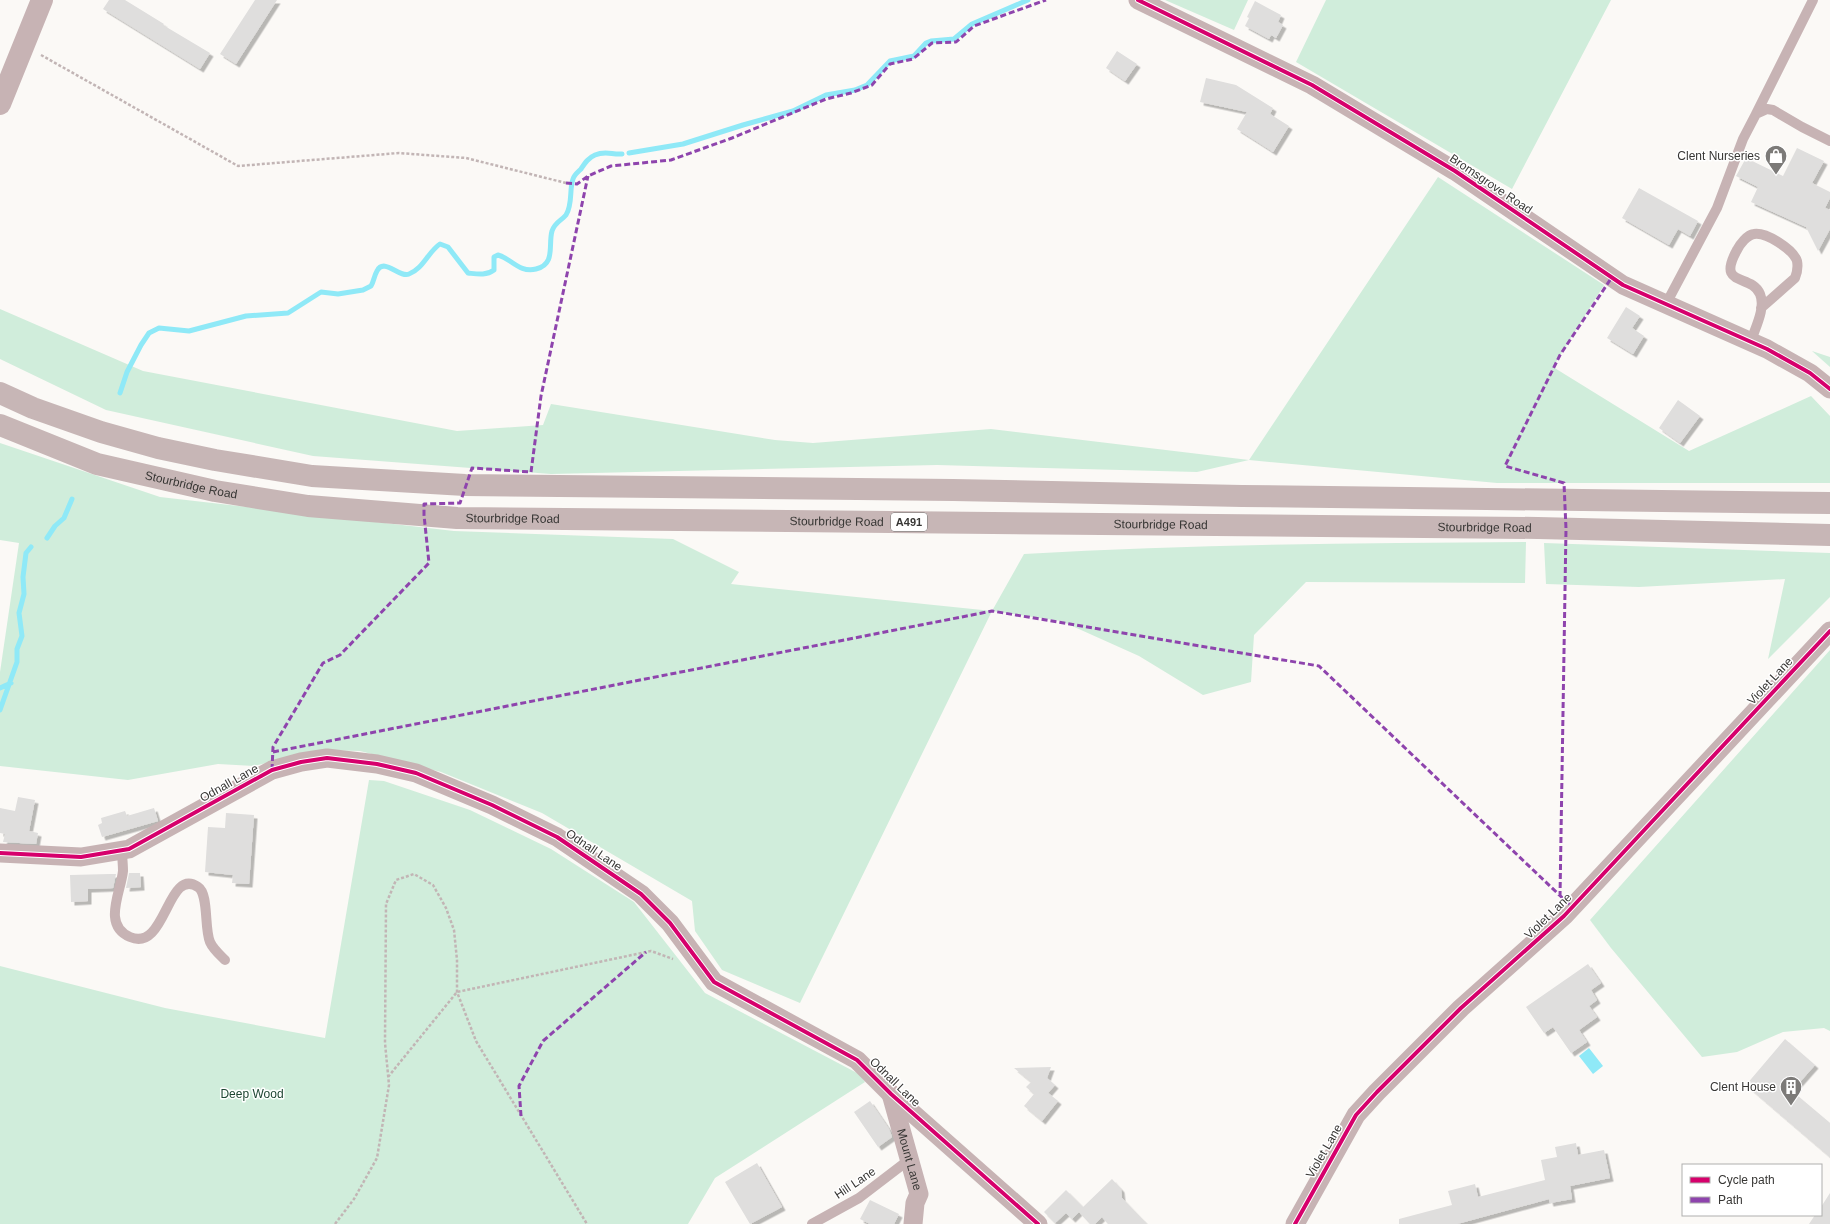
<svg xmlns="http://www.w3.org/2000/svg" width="1830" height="1224" font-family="Helvetica,sans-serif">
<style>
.green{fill:#d0eddb}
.water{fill:#8fe9f7}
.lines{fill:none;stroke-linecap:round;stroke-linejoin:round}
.stream{stroke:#8fe9f7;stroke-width:5}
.building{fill:#dfdedd;filter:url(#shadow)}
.path{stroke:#c2b5b5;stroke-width:2.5;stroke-dasharray:3 2;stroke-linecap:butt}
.service{stroke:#c7b3b4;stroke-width:10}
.minor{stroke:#c7b3b4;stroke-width:19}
.tertiary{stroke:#c7b3b4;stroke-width:22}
.trunk{stroke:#c7b6b6;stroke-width:22}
.quiet{stroke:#8e44ad;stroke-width:3;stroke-dasharray:6 3;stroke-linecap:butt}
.cycleway-casing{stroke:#fff;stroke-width:6}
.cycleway{stroke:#d6006c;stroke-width:4}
.labels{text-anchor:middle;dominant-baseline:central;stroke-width:3;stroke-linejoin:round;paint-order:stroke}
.shield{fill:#fff;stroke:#737271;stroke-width:1}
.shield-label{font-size:11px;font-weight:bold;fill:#373634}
.poi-label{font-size:12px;fill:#373634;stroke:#fff;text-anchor:end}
.street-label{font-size:12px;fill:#373634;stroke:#fff}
.park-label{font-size:12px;fill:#1d4632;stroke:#fff}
</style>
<defs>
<filter id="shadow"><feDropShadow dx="3.5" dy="3.5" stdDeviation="0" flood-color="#0004"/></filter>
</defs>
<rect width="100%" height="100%" fill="#fbf9f6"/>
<path class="green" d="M1165,0H1248L1234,30Z
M1326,0H1611L1512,189L1296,62Z
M1438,177L1604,285L1553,367L1689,451L1811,396L1830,416V483H1497L1249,460L1197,472L937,465L551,474L313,456L106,410L0,359V309L143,371L457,431L543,425L551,404L775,440L813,443L991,429L1249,460Z
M1812,351L1830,357V367Z
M0,443L160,497L454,531L673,539L739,572L731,584L992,611L1024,554C1191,544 1358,543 1526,542L1525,583L1306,582L1254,635L1251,682L1203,695L1139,656L1061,621L992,611L800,1003L722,970L695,931L692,901L542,813L441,772L360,751L319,750L254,766L218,764L128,780L0,766V672L19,543L0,540Z
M1544,543L1830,553V597L1768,659L1785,579L1639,587L1546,584Z
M1830,650V1031L1824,1028L1783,1032L1737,1052L1702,1057L1611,948L1590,920Z
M369,780L384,781L470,810L551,849L634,902L705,993L859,1074L865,1082L715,1178L688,1224H0V966L165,1008L325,1038Z"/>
<path class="water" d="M1589,1048L1603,1066L1593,1074L1579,1056Z"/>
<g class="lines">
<path class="stream" d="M629,153L683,144L743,125L793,111L826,95L855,90L867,85L890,61L914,56L926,43L931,41L954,39L972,24L1028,0
M120,393L127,372L141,345L149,333L159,328L189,331L246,316L288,313L321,292L338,294L363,290L371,286C374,281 374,276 377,271C384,257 399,278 409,274C423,269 428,252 440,244L448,247L468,273C477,274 486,276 494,270V257L498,255C512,259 519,273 536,269C556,264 548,245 552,231C555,222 561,221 566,215C573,204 569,190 573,179C574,175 578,172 581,169C585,163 588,158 595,155C606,150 612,155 622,154
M47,538L55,526L64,518L72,499
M0,688L11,683
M0,710L17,662V649L22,636L19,613L24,594L23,577L26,553L31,547"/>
</g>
<path class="building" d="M109,0H125L164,24L163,25L210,53L200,69L103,9Z
M255,0H277L236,64L220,54Z
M1255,1L1281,15L1278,22L1283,25L1276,38L1271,35L1269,39L1245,26L1249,18L1247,17Z
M1117,51L1137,64L1125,81L1106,68Z
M1206,78L1236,85L1273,108L1270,114L1289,126L1273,152L1237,129L1247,112L1200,102Z
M1797,148L1824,161L1812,183L1830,192V198L1825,208L1830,210V229L1818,251L1806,227L1751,202L1758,187L1736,176L1746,158L1783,176Z
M1639,188L1698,221L1690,236L1678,229L1669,245L1622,218Z
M1626,307L1640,316L1632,328L1644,336L1633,354L1607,338Z
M1678,400L1700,416L1680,443L1659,428Z
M18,797L35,800L29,831L38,833L36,844L3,842L5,834L0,833V808L15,811Z
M154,808L158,821L102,837L98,825L102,823L101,818L125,811L127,816Z
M226,813L254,815L249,884L232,883L233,875L205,872L208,827L225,828Z
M129,873H140L141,887L126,888Z
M110,874H116L113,888L88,889V901L71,902L70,875Z
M1588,964L1601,983L1591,990L1597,1000L1589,1006L1597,1017L1579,1030L1587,1042L1571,1053L1553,1027L1544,1033L1526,1007Z
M1785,1039L1815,1065L1792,1091L1830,1123V1157L1746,1085Z
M1051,1067L1047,1078L1055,1085L1048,1093L1058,1101L1042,1121L1024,1106L1034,1094L1026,1087L1031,1082L1014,1068Z
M870,1101L889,1129L892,1137L878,1147L854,1112Z
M1576,1143L1578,1155L1604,1150L1610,1178L1570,1186L1572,1199L1550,1203L1549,1199L1457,1224H1399V1219L1452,1205L1448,1191L1475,1184L1478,1197L1545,1180L1541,1160L1557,1157L1555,1147Z
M757,1163L782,1207L750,1224L725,1182Z
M1112,1179L1121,1189L1122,1198L1147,1224H1108L1102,1217L1095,1224H1090L1079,1212L1072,1219L1066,1213L1055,1223L1044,1212L1066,1190L1083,1207Z
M1830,1193V1224H1809L1815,1215H1821V1207Z
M870,1200L899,1214L894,1224H870L860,1219Z"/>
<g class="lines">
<path class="path" d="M41,55L238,166L399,153L466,158L566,183
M388,1077L457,992L651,951L673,959
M335,1224L354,1199L377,1158L389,1085L385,1043L386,904L396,880L414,874L433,885L446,908L454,930L457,960V992L476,1041L587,1224"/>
<path class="service" d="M1756,114L1813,0
M1666,304L1717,208L1743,139L1756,114L1767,109L1773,110L1802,127L1830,141
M1751,341C1755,328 1766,308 1760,294C1751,273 1716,288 1737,250C1740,244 1747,235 1754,234C1766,232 1793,249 1797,261C1798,266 1797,273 1795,278L1761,308
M122,850C122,857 123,864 123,871C121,892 102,925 130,937C166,953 167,866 198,887C209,894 204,928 210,942C213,949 220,955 225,960
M812,1224L859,1198L910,1159"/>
<g class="minor">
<path d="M1138,0L1312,85L1455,171L1623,285L1767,349L1810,373L1830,389"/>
<path d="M0,853L81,857L129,849L272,770L301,762L327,758L377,764L416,773L492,805L557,837L641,894L670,923L714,982L857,1060L891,1094L1038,1224"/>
<path id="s1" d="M891,1094L919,1194L915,1203L913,1224"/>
<path d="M1295,1224L1356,1115L1377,1092L1461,1008L1564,916L1830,631"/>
</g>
<path class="tertiary" d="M0,104L42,0"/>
<g class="trunk">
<path d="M0,393L33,408L101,432L158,448L215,460L312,476L465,485L953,490L1242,496L1830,503"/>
<path id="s2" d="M0,425L97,464L215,491L308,506L457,518L1538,528L1830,535"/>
</g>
<path class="quiet" d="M566,183L577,184L588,176L611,166L671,160L732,138L826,99L851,93L872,85L890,64L913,59L932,43L956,42L974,26L1046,0
M273,752L992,611L1319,666L1572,907
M272,770L273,747L323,663L340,655L429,563L424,515V504L460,503L472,468L531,472L541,396L588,176
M1560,897L1566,529L1564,483L1505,466L1560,355L1612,277
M521,1116L519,1086L543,1041L646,952"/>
<g class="cycleway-casing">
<path id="cycleway" d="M1138,0L1312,85L1455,171L1623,285L1767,349L1810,373L1830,389
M0,853L81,857L129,849L272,770L301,762L327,758L377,764L416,773L492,805L557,837L641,894L670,923L714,982L857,1060L891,1094L1038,1224
M1295,1224L1356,1115L1377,1092L1461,1008L1564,916L1830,631"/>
</g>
<use href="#cycleway" class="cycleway"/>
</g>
<defs>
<g id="shop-pin" transform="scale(1.15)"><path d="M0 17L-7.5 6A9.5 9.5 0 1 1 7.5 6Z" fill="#7c7a78" stroke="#fff"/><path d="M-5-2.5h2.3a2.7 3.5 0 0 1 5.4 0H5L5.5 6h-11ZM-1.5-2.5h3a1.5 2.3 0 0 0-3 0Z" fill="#fff"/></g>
<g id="building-pin" transform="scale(1.15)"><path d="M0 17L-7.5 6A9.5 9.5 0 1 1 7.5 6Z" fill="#7c7a78" stroke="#fff"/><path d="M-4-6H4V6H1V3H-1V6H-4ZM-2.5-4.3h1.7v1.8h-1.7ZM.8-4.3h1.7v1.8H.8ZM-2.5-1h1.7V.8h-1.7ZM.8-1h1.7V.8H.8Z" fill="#fff"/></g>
</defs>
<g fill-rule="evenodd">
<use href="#shop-pin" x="1776" y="156"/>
<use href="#building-pin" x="1791" y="1087"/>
</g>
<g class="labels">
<rect class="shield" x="891" y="513" width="36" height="18" rx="3"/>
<g class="shield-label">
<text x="909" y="522">A491</text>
</g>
<g class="poi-label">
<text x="1760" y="156">Clent Nurseries</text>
<text x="1776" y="1087">Clent House</text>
</g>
<g class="street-label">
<text transform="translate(1491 184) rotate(34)">Bromsgrove Road</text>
<text stroke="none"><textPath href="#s2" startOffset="201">Stourbridge Road</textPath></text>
<text stroke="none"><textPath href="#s2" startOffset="525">Stourbridge Road</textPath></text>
<text stroke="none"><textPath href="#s2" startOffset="849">Stourbridge Road</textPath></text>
<text stroke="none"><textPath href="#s2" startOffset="1173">Stourbridge Road</textPath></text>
<text stroke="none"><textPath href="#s2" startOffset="1497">Stourbridge Road</textPath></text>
<text transform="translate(1770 681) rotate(-47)">Violet Lane</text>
<text transform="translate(229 783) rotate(-29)">Odnall Lane</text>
<text transform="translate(594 850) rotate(34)">Odnall Lane</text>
<text transform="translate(1548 916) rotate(-44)">Violet Lane</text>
<text transform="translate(895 1082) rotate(44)">Odnall Lane</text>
<text transform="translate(1324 1151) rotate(-60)">Violet Lane</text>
<text stroke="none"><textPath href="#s1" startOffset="68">Mount Lane</textPath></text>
<text transform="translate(855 1183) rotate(-34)">Hill Lane</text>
</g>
<g class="park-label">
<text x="252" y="1094">Deep Wood</text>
</g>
</g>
<rect x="1682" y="1164" width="140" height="52" fill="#ffffff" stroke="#afafae"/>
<rect x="1690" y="1177" width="20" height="6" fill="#d6006c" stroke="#afafae"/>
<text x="1718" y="1184" font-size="12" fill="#373634">Cycle path</text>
<rect x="1690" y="1197" width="20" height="6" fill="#8e44ad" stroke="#afafae"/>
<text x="1718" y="1204" font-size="12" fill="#373634">Path</text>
</svg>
